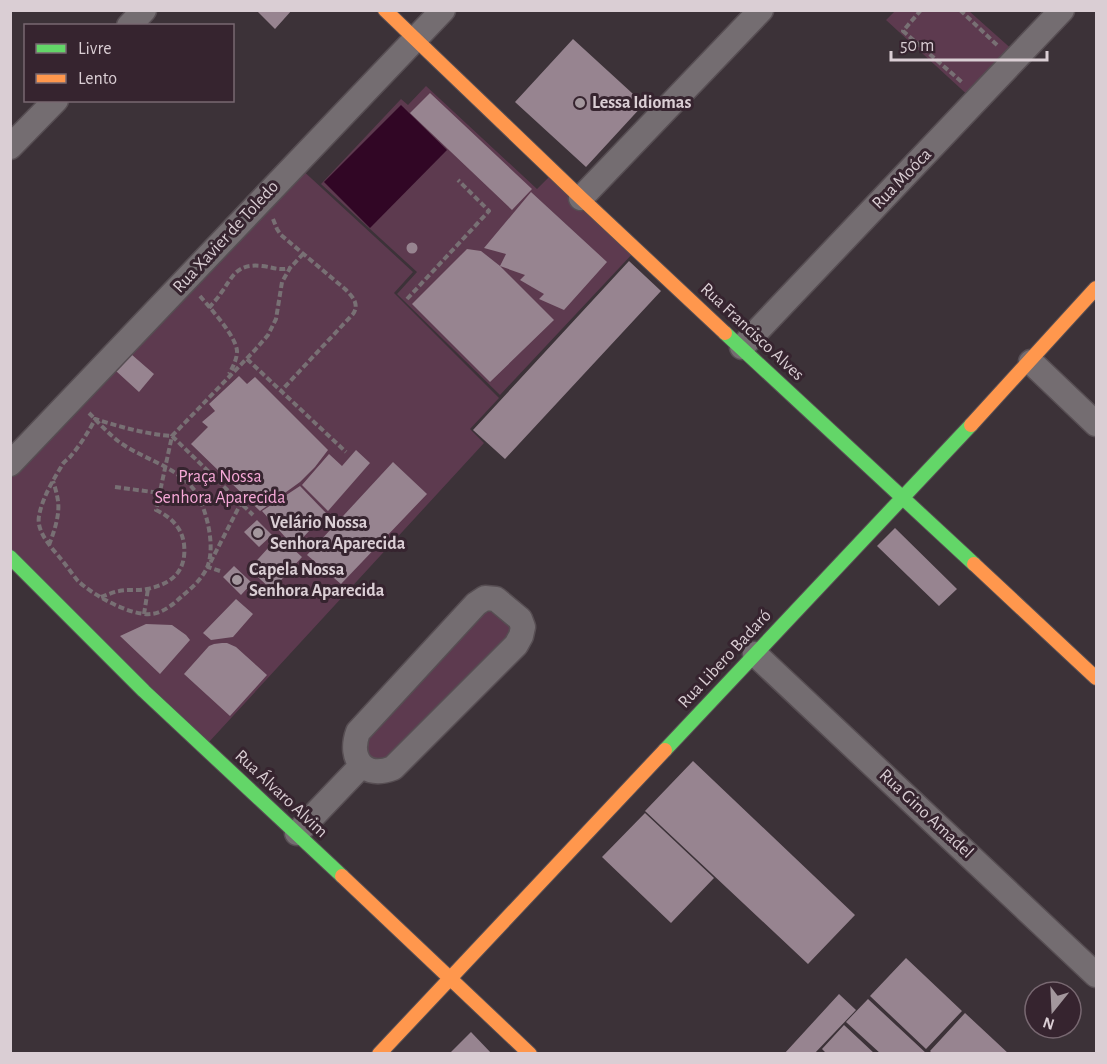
<svg xmlns="http://www.w3.org/2000/svg" width="1107" height="1064" font-family="'Alegreya Sans',sans-serif">
<style>
.green{fill:#5d3a4f}
.water{fill:#310625}
.building{fill:#978490}
.lines{fill:none;stroke-linecap:round;stroke-linejoin:round}
.street-casing{stroke:#574e53;stroke-width:27}
.fast-casing{stroke:#574e53;stroke-width:16}
.slow-casing{stroke:#574e53;stroke-width:16}
.path{stroke:#787074;stroke-width:4;stroke-dasharray:6 3;stroke-linecap:butt}
.street{stroke:#746d71;stroke-width:24}
.fast{stroke:#63d668;stroke-width:14}
.slow{stroke:#ff974d;stroke-width:14}
.poi-dot{fill:#a3979d;stroke:#36242f;stroke-width:2}
.labels{text-anchor:middle;dominant-baseline:central;stroke-width:6;stroke-linejoin:round;paint-order:stroke}
.poi-label{font-size:18px;font-weight:bold;fill:#daced4;stroke:#36242f;text-anchor:start}
.street-label{font-size:18px;fill:#daced4;stroke:#36242f}
.park-label{font-size:18px;fill:#f6a8d7;stroke:#36242f}
</style>
<rect width="100%" height="100%" fill="#3c3238"/>
<path class="green" d="M895,11H969L1015,52L972,99L886,20Z
M426,86L537,189L552,174L635,251L500,395L397,294L417,272L321,184L401,99L408,105Z
M299,167L413,272L394,293L499,398L470,429L484,443L209,742L11,555L10,470Z
M491,602L518,627L383,772L355,746Z"/>
<path class="water" d="M401,105L447,150L370,228L324,182Z"/>
<path class="building" d="M256,10H292L275,29Z
M573,39L644,104L586,167L515,102Z
M430,93L532,189L512,210L410,113Z
M531,192L607,262L564,310L539,299L544,294L520,280L525,275L500,266L506,254L484,248Z
M406.5 248a5.5 5.5 0 1 1 11 0a5.5 5.5 0 1 1-11 0Z
M467,249L481,251L500,266L554,320L490,382L412,304Z
M629,261L661,291L505,459L473,430Z
M131,354L154,374L139,392L116,371Z
M239,376L247,384L255,377L328,450L315,467L300,482L260,511L191,444L208,427L202,422L215,411L209,404Z
M356,450L370,463L328,511L302,485L329,454L342,466Z
M393,462L427,494L341,584L307,555Z
M300,486L326,513L294,547L262,511Z
M257,520L272,535L259,547L244,532Z
M895,528L957,589L939,606L877,546Z
M279,536L302,557L272,590L249,569Z
M234,566L252,583L241,595L223,577Z
M236,599L253,614L233,637L211,640L203,633Z
M146,624L172,625L186,635L190,640L160,674L120,636Z
M222,643H227L236,647L267,675L230,716L184,674L209,646L214,644Z
M693,761L855,915L808,964L645,811Z
M645,813L714,878L671,923L602,857Z
M906,958L962,1011L926,1049L870,996Z
M839,994L856,1010L814,1054H784Z
M868,999L927,1054H881L846,1022Z
M965,1013L1009,1054H933L930,1051Z
M844,1025L875,1054H827L822,1049Z
M471,1032L492,1054H449Z"/>
<g class="lines">
<g class="street-casing">
<path id="street" d="M129,26L144,10
M10,147L56,100
M581,198L761,10
M742,347L1062,10
M1031,362L1096,424
M10,464L443,10
M485,598L496,599L520,619L523,627L521,636L516,645L393,768C365,779 348,760 358,732L476,604Z
M755,654L1096,975
M297,833L361,766"/>
</g>
<g class="fast-casing">
<path id="fast" d="M725,333L974,564
M10,557L144,691L342,876
M665,750L971,425"/>
</g>
<g class="slow-casing">
<path id="slow" d="M385,10L581,198L725,333
M971,425L1096,288
M974,564L1096,678
M342,876L530,1054
M379,1054L665,750"/>
</g>
<path class="path" d="M921,10L903,31L963,83
M960,10L998,46
M273,219L277,229L281,235L345,289C352,296 360,304 353,314L281,391
M200,296C210,308 236,336 237,351C237,359 233,367 229,374
M407,299L489,211L458,180
M209,308C213,303 218,298 221,293C233,276 237,263 262,266C272,267 279,271 290,268
M247,359L346,452
M89,413C98,422 108,433 118,441C143,460 179,466 197,494C207,512 215,545 208,565C204,577 192,588 182,596C174,604 163,613 151,614C130,616 93,595 78,581C72,574 67,566 61,559C52,548 36,532 39,516C42,499 52,482 61,467C63,462 67,460 70,457C78,448 90,430 95,419C121,427 145,434 172,436L253,515
M115,487L160,493
M49,545C54,532 60,515 58,501C57,494 55,487 53,481
M220,571L208,567L241,503
M101,597C107,595 113,592 119,591C128,589 138,591 147,589C172,584 187,571 184,544C182,528 171,517 156,510L172,436L255,350L268,335L276,319L282,282L290,268L303,254
M144,614L148,589"/>
<use href="#street" class="street"/>
<use href="#fast" class="fast"/>
<use href="#slow" class="slow"/>
</g>
<g class="poi-dot">
<circle cx="580" cy="103" r="6"/>
<circle cx="258" cy="533" r="6"/>
<circle cx="237" cy="580" r="6"/>
</g>
<g class="labels">
<g class="poi-label">
<text x="592" y="103">Lessa Idiomas</text>
<text x="270" y="523">Velário Nossa<tspan x="270" dy="21">Senhora Aparecida</tspan></text>
<text x="249" y="570">Capela Nossa<tspan x="249" dy="21">Senhora Aparecida</tspan></text>
</g>
<g class="street-label">
<text transform="translate(902 179) rotate(-46)">Rua Moóca</text>
<text transform="translate(226 237) rotate(-47)">Rua Xavier de Toledo</text>
<text transform="translate(752 332) rotate(43)">Rua Francisco Alves</text>
<text transform="translate(725 659) rotate(-47)">Rua Libero Badaró</text>
<text transform="translate(281 794) rotate(43)">Rua Álvaro Alvim</text>
<text transform="translate(926 814) rotate(43)">Rua Gino Amadel</text>
</g>
<g class="park-label">
<text x="220" y="477">Praça Nossa<tspan x="220" dy="21">Senhora Aparecida</tspan></text>
</g>
</g>
<rect width="1107" height="1064" fill="none" stroke="#daced4" stroke-width="24"/>
<rect x="24" y="24" width="210" height="78" fill="#36242f" stroke="#786871" stroke-width="1.5"/>
<rect x="36" y="44" width="30" height="9" fill="#63d668" stroke="#786871" stroke-width="1.5"/>
<text x="78" y="54" font-size="18" fill="#daced4">Livre</text>
<rect x="36" y="74" width="30" height="9" fill="#ff974d" stroke="#786871" stroke-width="1.5"/>
<text x="78" y="84" font-size="18" fill="#daced4">Lento</text>
<g transform="translate(1053 1010) rotate(198)"><circle r="28" fill="#36242f" stroke="#786871" stroke-width="1.5"/>
<path d="M0-4.5L10 22L0 15L-10 22Z" fill="#a3979d"/>
<text y="-9" font-size="16" font-weight="bold" text-anchor="middle" fill="#daced4">N</text>
</g>
<path d="M891 51v9h156v-9" fill="none" stroke="#daced4" stroke-width="3"/>
<text x="900" y="51" font-size="18" fill="#daced4" stroke="#36242f" stroke-width="4.5" paint-order="stroke">50 m</text>
</svg>
